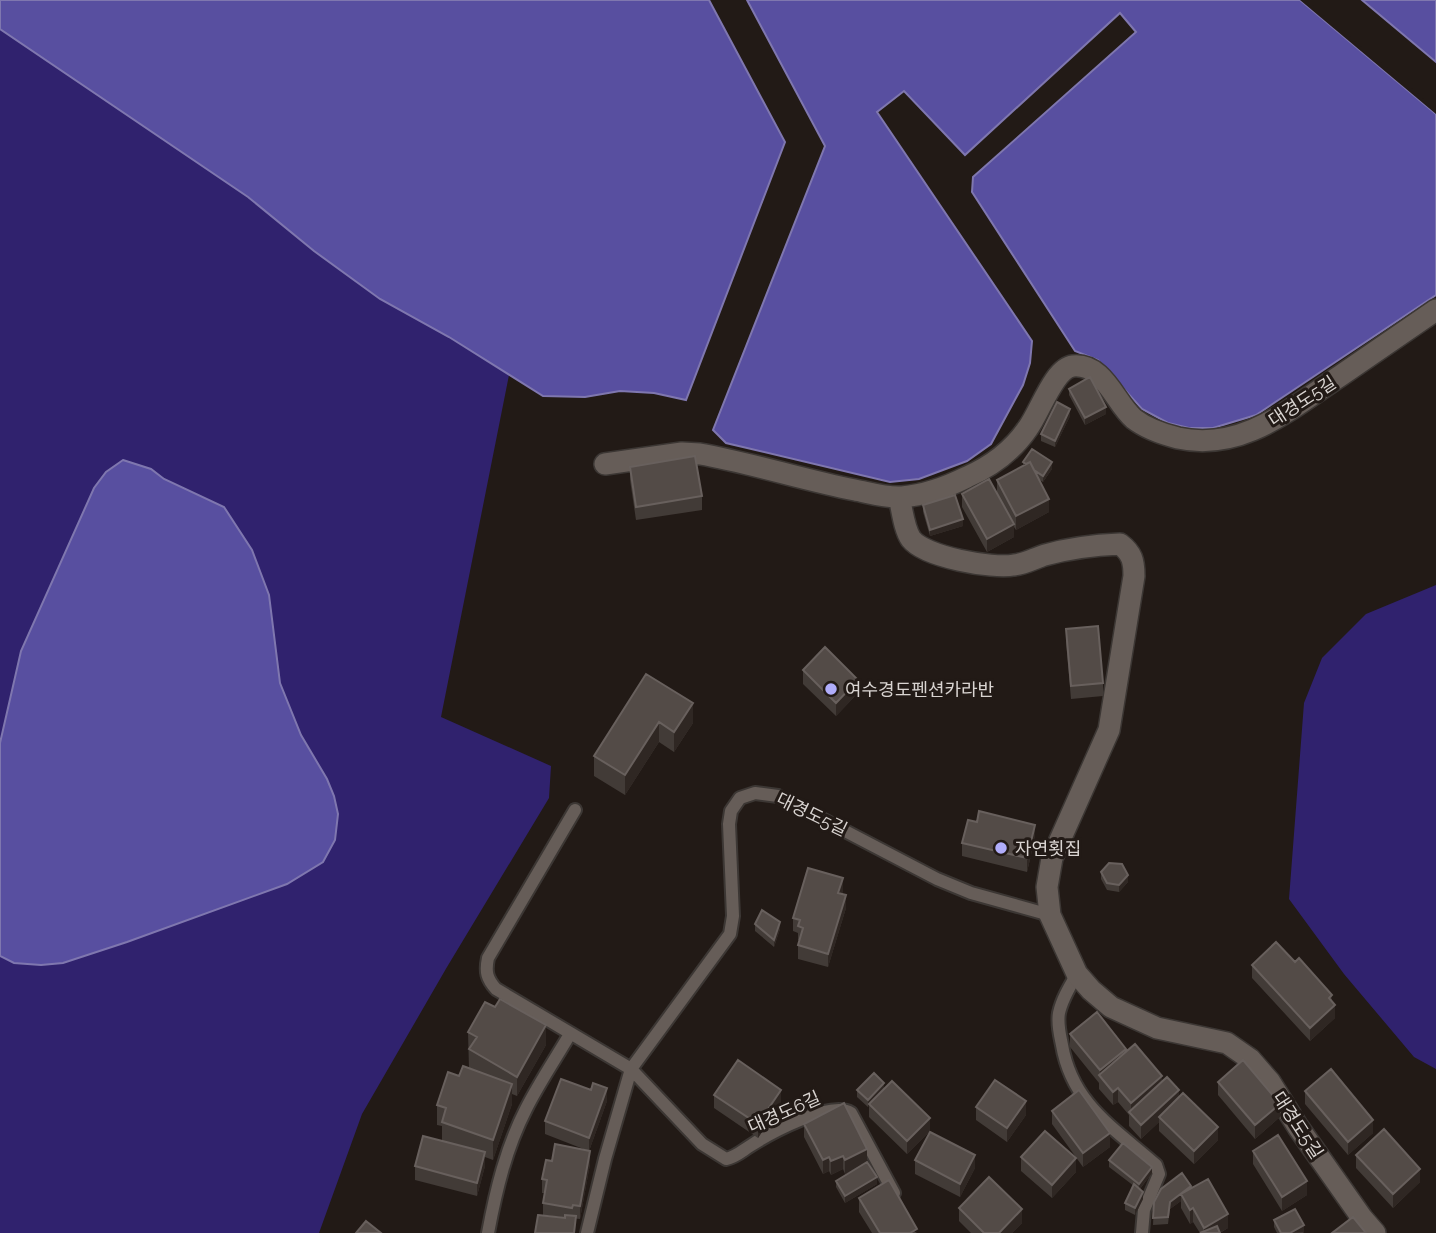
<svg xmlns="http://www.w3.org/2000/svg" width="1436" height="1233" font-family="Raleway,'Noto Sans KR',sans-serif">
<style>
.green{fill:#30226e}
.water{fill:#584fa0;stroke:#7f77af;stroke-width:2}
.pier{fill:#221a16}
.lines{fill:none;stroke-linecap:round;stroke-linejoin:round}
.service-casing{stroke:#3c3734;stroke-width:16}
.minor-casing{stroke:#3c3734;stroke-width:24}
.service{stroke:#665d58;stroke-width:12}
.minor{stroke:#665d58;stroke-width:21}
.wall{fill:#423b37}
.shaded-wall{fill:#2f2723}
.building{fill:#534b47;stroke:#68605d;stroke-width:2}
.poi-dot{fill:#b0adfa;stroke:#221a16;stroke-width:2.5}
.labels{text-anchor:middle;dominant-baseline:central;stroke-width:6;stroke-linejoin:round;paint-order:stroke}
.street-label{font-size:18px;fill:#d9d4d1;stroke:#221a16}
.poi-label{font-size:18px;fill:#d9d4d1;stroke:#221a16;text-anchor:start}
</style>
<rect width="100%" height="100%" fill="#221a16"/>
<path class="green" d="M0,29L248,197L314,251L380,299L449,337L509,375L441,717L551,766L549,798L447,967L362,1114L319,1233H0Z
M1436,585V1069L1414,1057L1344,974L1289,899L1304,703L1322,658L1366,614Z"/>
<path class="water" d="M0,0H709L785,142L686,400L654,393L620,391L585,397L543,396L449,337L380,299L314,251L248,197L0,29Z
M747,0H1300L1436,114V295L1256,415L1213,428H1189L1168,423L1142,409L1098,360L1075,351L972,192L973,177L1136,32L1120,13L965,155L904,91L877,112L1032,341L1030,363L1023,385L991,444L967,461L919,479L890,482L726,443L713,430L825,146Z
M1362,0H1436V62Z
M123,460L151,469L164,479L224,507L252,550L269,595L280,683L301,735L327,779L334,796L338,814L335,840L323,862L287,884L127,942L63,963L41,965L14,963L0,956V743L21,651L94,488L106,472Z"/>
<path class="pier" d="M1300,0H1306L1436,109V114Z"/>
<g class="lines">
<g class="service-casing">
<path id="service" d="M575,810L488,958C485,972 487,979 496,989L631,1069L702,1144L726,1159C736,1157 742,1151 750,1146C770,1133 831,1100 851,1113L894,1193
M1077,974C1070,986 1062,999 1059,1013C1057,1024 1060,1035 1062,1045C1072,1104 1114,1128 1156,1165L1159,1174L1144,1210L1142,1233
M488,1233C496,1190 506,1148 526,1109C539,1083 556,1058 570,1034
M587,1233L605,1159L631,1069L730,934L733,916L729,824L731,811L740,798L755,793L778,796L937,879L971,893L1050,915"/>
</g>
<g class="minor-casing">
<path id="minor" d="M605,464L682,453L700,454C752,463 803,480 855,490C870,493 886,498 902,497C925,495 947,487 967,477C992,466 1013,450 1028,428C1040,412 1054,368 1073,366C1104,363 1115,403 1134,419C1147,429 1162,434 1178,438C1242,452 1290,409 1340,376C1372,354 1404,332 1436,310
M899,497C902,509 904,529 911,539C925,557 992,569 1014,565C1025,564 1035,558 1045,555C1070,548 1095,545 1120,544C1132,553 1134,561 1134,576L1109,730L1052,858L1047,887L1050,915L1077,974L1091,990L1111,1007L1157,1028L1227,1043L1250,1059L1270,1082L1298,1127L1362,1218L1375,1233"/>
</g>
<use href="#service" class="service"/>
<use href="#minor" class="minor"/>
</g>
<path class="wall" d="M1069,389L1106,414L1085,425L1069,395Z
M1070,416L1055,447L1041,441V434Z
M1023,462L1052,469L1043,482L1040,480L1049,512L1016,530L1014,527V537L987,552L962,507V494L997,492V480L1023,466Z
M630,467L702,496V510L636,520L630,480Z
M923,505L963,526L930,536L923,512Z
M1066,629L1103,683V696L1071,699L1066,642Z
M803,670L858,693L836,716L803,684Z
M646,674L693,723L674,752L659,742L625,795L594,776V756Z
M977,822L1035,838L1027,872L962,856V843Z
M1101,872L1128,882L1119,892L1107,890L1101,879Z
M843,892L842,894L846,908L828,967L798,959V945L800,940H798V933L793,931V918Z
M755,924L780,929L774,947L755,931Z
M1252,965L1335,1018L1310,1041L1252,978Z
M468,1032L546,1045L517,1096L512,1094V1104L493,1160L485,1157V1166L477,1196L415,1180V1166L442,1141V1126L437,1125V1105L459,1076L469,1069Z
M1070,1034L1126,1051L1179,1097L1218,1140L1194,1164L1159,1131V1122L1141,1139L1129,1126V1115L1118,1102L1113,1105L1099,1089V1083L1070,1047Z
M1218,1082L1280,1117L1255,1139L1218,1095Z
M884,1088L930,1131L907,1154L869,1117V1105L868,1107L857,1097V1090Z
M1305,1091L1373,1133L1348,1155L1305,1104Z
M714,1095L781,1103L758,1138L714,1108Z
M607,1101L589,1151L590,1164L580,1219L543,1215V1203L545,1193H542V1179L552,1161L586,1150L545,1134V1121Z
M976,1107L1026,1115L1007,1142L976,1120Z
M1052,1111L1110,1147L1083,1167L1052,1124Z
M804,1124L867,1162L845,1174L843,1169L831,1175L829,1171L823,1174L804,1137Z
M1253,1151L1307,1195L1282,1211L1253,1164Z
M1356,1155L1420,1182L1393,1208L1356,1168Z
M1021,1157L1076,1172L1052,1198L1021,1171Z
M915,1160L975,1168L960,1197L915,1174Z
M1109,1160L1152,1173L1140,1189L1143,1199L1135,1215L1125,1210V1203L1134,1186L1109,1167Z
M836,1181L877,1184L845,1203L836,1187Z
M1191,1188L1228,1228L1220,1233H1200L1193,1222L1190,1224L1181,1208V1201L1170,1209L1168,1224L1153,1225L1154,1202Z
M859,1198L917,1233H872L859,1212Z
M959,1208L1022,1223L1012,1233H971L959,1221Z
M1274,1220L1304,1232L1303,1233H1277L1274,1227Z"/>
<path class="shaded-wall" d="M1106,407V414L1085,425V418Z
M1070,409V416L1055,447V441Z
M1052,462V469L1043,482V476Z
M1049,499V512L1016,530V516Z
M963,519V526L930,536V530Z
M1014,524V537L987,552V539Z
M858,680V693L836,716V703Z
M693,703V723L674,752V732Z
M659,722V742L625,795V775Z
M1035,825V838L1027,872V858Z
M1128,875V882L1119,892V885Z
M843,878V892L838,906V893Z
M846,895V908L828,967V954Z
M780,922V929L774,947V940Z
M1332,995V1008L1335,1005V1018L1310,1041V1028L1329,998Z
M546,1025V1045L517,1096V1077Z
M1126,1049V1062L1100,1076V1070Z
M1162,1076V1090L1131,1115V1103Z
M884,1083V1090L868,1107V1100Z
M512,1084V1104L493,1160V1140Z
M607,1088V1101L589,1151V1138Z
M1118,1088V1102L1113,1105V1092Z
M781,1090V1103L758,1138V1124Z
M1179,1090V1103L1159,1117V1122L1141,1139V1125Z
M1026,1101V1115L1007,1142V1128Z
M1280,1104V1117L1255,1139V1125Z
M930,1118V1131L907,1154V1141Z
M1373,1120V1133L1348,1155V1142Z
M1218,1127V1140L1194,1164V1151Z
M1110,1133V1147L1083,1167V1153Z
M867,1149V1162L845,1174V1160Z
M590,1151V1164L580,1219V1206Z
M485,1152V1166L477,1196V1183Z
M975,1155V1168L960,1197V1184Z
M843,1156V1169L831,1175V1161Z
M829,1157V1171L823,1174V1160Z
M1076,1158V1172L1052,1198V1185Z
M1152,1167V1173L1139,1190V1184Z
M1420,1169V1182L1393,1208V1194Z
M877,1177V1184L845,1203V1196Z
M1307,1181V1195L1282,1211V1197Z
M1191,1186V1193L1181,1194V1201L1170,1209L1168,1224L1170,1202Z
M1143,1192V1199L1135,1215V1208Z
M1193,1208V1222L1190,1224V1210Z
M1022,1209V1223L1012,1233H999Z
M1228,1214V1228L1219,1233H1204V1228Z
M1304,1225V1232L1290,1233Z"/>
<path class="building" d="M1090,377L1106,407L1085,418L1069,389Z
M1057,402L1070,409L1055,441L1041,434Z
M1032,449L1052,462L1043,476L1034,470L1030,462L1026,464L1023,462Z
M695,456L702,496L636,507L630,467Z
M1030,462L1049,499L1016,516L997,480Z
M989,479L1014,524L987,539L962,494Z
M955,495L963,519L930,530L923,505Z
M1098,626L1103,683L1071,686L1066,629Z
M825,647L858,680L836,703L803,670Z
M646,674L693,703L674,732L659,722L625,775L594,756Z
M979,811L1035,825L1027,858L962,843L968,820L977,822Z
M1109,863L1122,864L1128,875L1119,885L1107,883L1101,872Z
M808,868L843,878L838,893L846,895L828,954L798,945L803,928L798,926L800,920L793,918Z
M762,910L780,922L774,940L755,924Z
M1276,942L1295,962L1299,958L1332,995L1329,998L1335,1005L1310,1028L1252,965Z
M500,999L546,1025L517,1077L469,1049L477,1037L468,1032L485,1002L495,1007Z
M1097,1012L1126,1049L1100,1070L1070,1034Z
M1135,1044L1162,1076L1131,1103L1118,1088L1113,1092L1099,1075Z
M738,1060L781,1090L758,1124L714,1095Z
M1243,1060L1280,1104L1255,1125L1218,1082Z
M463,1066L512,1084L493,1140L442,1122L446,1108L437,1105L448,1072L459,1076Z
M1331,1069L1373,1120L1348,1142L1305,1091Z
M874,1073L884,1083L868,1100L857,1090Z
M1167,1077L1179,1090L1141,1125L1129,1112Z
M561,1079L591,1090L593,1083L607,1088L589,1138L545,1121Z
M995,1080L1026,1101L1007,1128L976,1107Z
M892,1081L930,1118L907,1141L869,1104Z
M1079,1090L1110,1133L1083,1153L1052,1111Z
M1183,1093L1218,1127L1194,1151L1159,1117Z
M844,1103L867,1149L845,1160L843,1156L831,1161L829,1157L823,1160L804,1124Z
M1384,1129L1420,1169L1393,1194L1356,1155Z
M1045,1131L1076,1158L1052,1185L1021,1157Z
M930,1132L975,1155L960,1184L915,1160Z
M1278,1135L1307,1181L1282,1197L1253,1151Z
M423,1136L485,1152L477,1183L415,1166Z
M1123,1143L1152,1167L1139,1184L1109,1160Z
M555,1144L590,1151L580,1206L573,1205L572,1208L543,1203L547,1180L542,1179L546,1160L552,1161Z
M867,1162L877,1177L845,1196L836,1181Z
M1182,1173L1191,1186L1170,1202L1168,1217L1153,1218L1154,1202L1161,1189Z
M989,1177L1022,1209L999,1233H984L959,1208Z
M1208,1179L1228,1214L1204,1228L1193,1208L1190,1210L1181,1194Z
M889,1180L917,1229L910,1233H880L859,1198Z
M1134,1184L1143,1192L1135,1208L1125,1203Z
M1295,1209L1304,1225L1290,1233H1281L1274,1220Z
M538,1215L565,1218V1215L576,1216L574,1233H535Z
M1353,1217L1366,1233H1332Z
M366,1221L381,1233H356Z
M1217,1226L1220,1233H1200Z"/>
<g class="poi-dot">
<circle cx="831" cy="689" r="7"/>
<circle cx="1001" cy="848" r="7"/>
</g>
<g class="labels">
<g class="street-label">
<text transform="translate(1302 401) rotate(-33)">대경도5길</text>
<text transform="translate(812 814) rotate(26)">대경도5길</text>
<text transform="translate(784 1112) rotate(-24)">대경도6길</text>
<text transform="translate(1298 1125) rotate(57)">대경도5길</text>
</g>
<g class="poi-label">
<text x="845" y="689">여수경도펜션카라반</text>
<text x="1015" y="848">자연횟집</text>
</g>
</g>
</svg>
